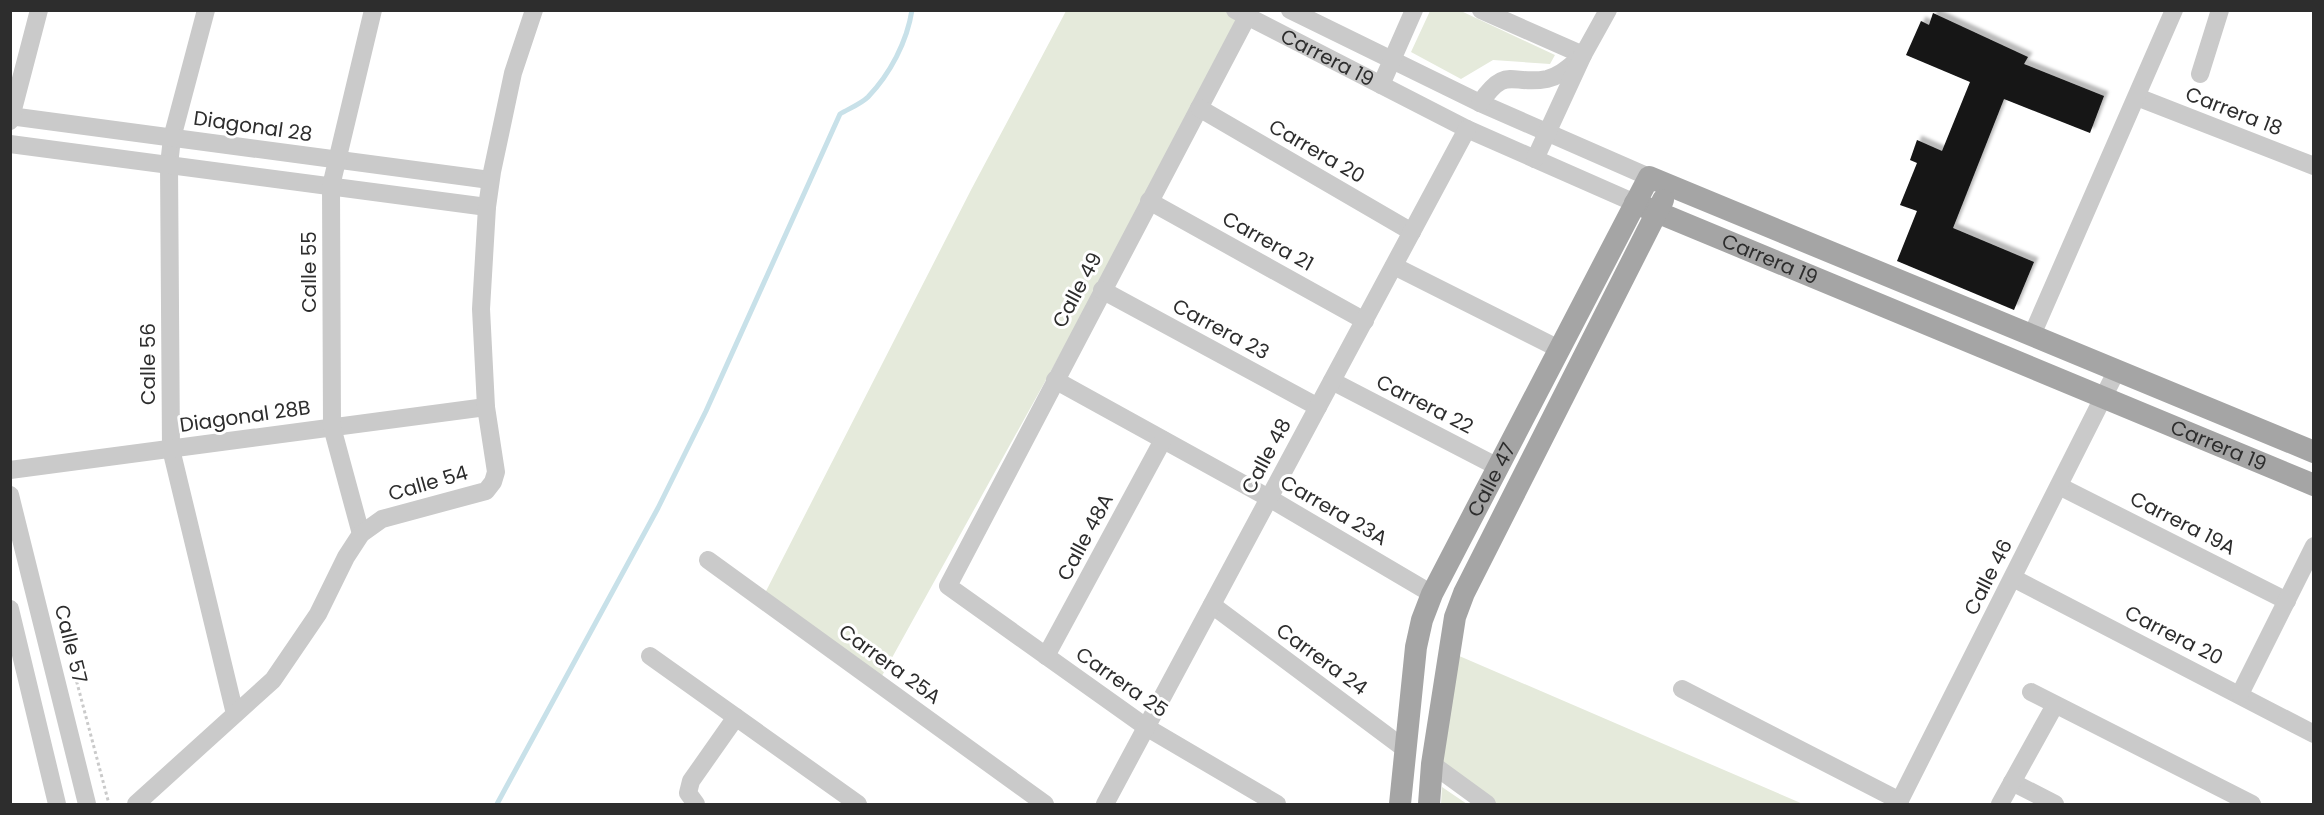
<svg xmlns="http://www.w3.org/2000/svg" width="2324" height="815" font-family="Poppins,sans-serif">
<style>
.green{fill:#e5eadb}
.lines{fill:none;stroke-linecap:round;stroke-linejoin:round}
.stream{stroke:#c8e1e9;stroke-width:5}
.building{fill:#141414;filter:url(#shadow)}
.path{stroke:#cacaca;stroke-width:3;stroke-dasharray:3 3;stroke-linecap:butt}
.minor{stroke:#cacaca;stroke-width:18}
.major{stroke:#a5a5a5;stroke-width:22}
.labels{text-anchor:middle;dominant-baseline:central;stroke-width:6;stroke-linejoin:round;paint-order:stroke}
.street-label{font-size:20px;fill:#2d2d2d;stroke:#fff}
</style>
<defs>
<filter id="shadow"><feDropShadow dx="4.5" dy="-4.5" stdDeviation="1.5" flood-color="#0004"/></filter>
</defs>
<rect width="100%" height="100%" fill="#fff"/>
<path class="green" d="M1235,10L1247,17L878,683L762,599L972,188L1066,11Z
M1461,11L1555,55L1550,64L1493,60L1461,79L1411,52L1430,11Z
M1450,652L1803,804H1489L1432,764Z
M1442,787L1467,804H1441Z"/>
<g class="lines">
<path class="stream" d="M497,804L658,508L706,411L840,114C848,109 861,104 868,97C890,74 907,42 912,10"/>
</g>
<path class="building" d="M1933,13L2028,57L2024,64L2104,96L2090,133L2004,99L1953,228L2034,262L2014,310L1897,261L1917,211L1900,205L1917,163L1910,160L1917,140L1942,151L1970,82L1906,55L1921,21L1929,25Z"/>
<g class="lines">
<path class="path" d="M72,664L109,804"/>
<g class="minor">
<path d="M206,10L172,138L169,165L171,449L235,714"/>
<path id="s1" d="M1235,10L1467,129L1635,203"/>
<path d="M1290,10L1480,103L1649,177"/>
<path d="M1481,10L1583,55"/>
<path d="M1247,17L948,586L1146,727L1277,804"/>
<path d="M2200,74L2220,10"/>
<path d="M1381,85L1414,10"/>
<path d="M2137,97L2314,166"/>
<path d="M1480,103C1507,64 1511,86 1547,79C1560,76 1569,67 1579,59"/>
<path d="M1199,108L1412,232"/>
<path d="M10,116L490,180"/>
<path d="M10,121L39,10"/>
<path d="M10,144L487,207"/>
<path d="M1535,159L1583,55L1608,10"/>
<path d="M1149,201L1365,321"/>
<path d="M1394,266L1559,349"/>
<path d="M1102,290L1318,407"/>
<path d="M2032,335L2174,10"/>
<path d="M1055,380L1269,498L1432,594"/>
<path d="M1332,381L1498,467"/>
<path d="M10,470L486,407"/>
<path d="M2059,486L2287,601"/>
<path d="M10,495L87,804"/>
<path d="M361,534L332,427L331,186L373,10"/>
<path d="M708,560L1045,804"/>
<path d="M2013,578L2314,734"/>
<path d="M1212,605L1405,749"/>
<path d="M10,609L57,804"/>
<path d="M650,656L858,804"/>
<path d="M1046,656L1163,440"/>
<path d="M1682,689L1900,801"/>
<path d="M2031,692L2252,804"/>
<path d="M2240,694L2314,546"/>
<path d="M1432,764L1487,804"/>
<path d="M2012,782L2055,804"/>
<path d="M136,804L273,680L318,614L346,557L361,534L382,519L486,491L493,482L496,472L486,407L481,309L487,207L492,172L513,73L534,10"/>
<path d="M696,804L688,793L691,781L736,717"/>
<path d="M1105,804L1467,129"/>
<path d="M1898,804L2117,370"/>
<path d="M2000,804L2055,705"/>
</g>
<g class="major">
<path id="s2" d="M1635,203L2314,485"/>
<path id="s3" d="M1400,804L1416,647L1422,620L1432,594L1649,177L2314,452"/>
<path d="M1429,804L1432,764L1455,617L1464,593L1663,200"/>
</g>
</g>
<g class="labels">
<g class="street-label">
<text stroke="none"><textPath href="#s1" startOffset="104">Carrera 19</textPath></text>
<text transform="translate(2234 111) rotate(21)">Carrera 18</text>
<text transform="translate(253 126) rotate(8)">Diagonal 28</text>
<text transform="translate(1317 151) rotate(30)">Carrera 20</text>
<text transform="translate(1268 241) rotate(29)">Carrera 21</text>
<text stroke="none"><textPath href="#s2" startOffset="146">Carrera 19</textPath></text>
<text transform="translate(309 272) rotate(-90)">Calle 55</text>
<text transform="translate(1077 290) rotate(-62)">Calle 49</text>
<text transform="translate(1221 329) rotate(28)">Carrera 23</text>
<text transform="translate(148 364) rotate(-90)">Calle 56</text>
<text transform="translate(1425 404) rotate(27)">Carrera 22</text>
<text transform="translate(245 416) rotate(-8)">Diagonal 28B</text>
<text stroke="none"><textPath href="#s2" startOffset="632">Carrera 19</textPath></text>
<text transform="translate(1266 456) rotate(-62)">Calle 48</text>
<text stroke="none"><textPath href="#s3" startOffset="342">Calle 47</textPath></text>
<text transform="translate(428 483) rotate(-16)">Calle 54</text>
<text transform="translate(1334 510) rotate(30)">Carrera 23A</text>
<text transform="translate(2183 523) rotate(27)">Carrera 19A</text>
<text transform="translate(1085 537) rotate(-62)">Calle 48A</text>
<text transform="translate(1988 577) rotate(-63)">Calle 46</text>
<text transform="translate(2174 635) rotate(27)">Carrera 20</text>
<text transform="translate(71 644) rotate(76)">Calle 57</text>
<text transform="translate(1322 659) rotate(36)">Carrera 24</text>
<text transform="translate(890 664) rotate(36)">Carrera 25A</text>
<text transform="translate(1122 682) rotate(35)">Carrera 25</text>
</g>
</g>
<rect width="2324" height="815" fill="none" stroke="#2d2d2d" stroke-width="24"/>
</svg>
